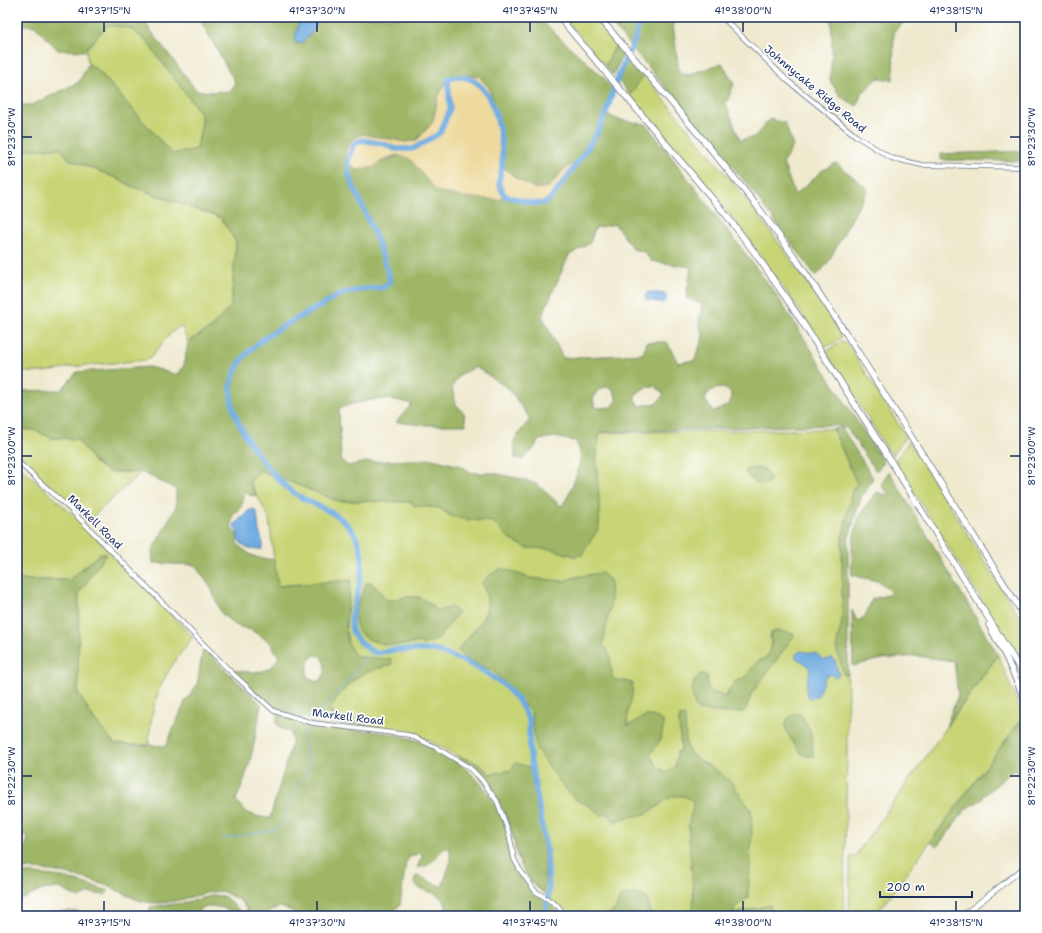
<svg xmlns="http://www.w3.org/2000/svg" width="1042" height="933" font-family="'Shantell Sans',sans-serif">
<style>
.green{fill:#c8d475;stroke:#72826a}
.forest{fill:#9eb666;stroke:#5c7262;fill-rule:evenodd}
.sand{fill:#eeda9e;stroke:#84847e}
.water{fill:#6face1;stroke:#456ea0}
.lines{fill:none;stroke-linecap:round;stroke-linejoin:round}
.stream{stroke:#6face1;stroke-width:1}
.river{stroke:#6face1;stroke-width:5.5}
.secondary-casing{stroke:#657085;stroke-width:5.5}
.primary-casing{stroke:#657085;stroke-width:6}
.highway-casing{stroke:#657085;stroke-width:7}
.secondary{stroke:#fff;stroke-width:4}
.primary{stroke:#fff;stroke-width:4.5}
.highway{stroke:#fff;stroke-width:5.5}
.ticks{fill:none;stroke:#1b2f5e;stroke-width:1.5}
.labels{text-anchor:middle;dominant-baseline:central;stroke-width:3.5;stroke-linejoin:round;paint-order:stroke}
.street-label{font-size:11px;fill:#1b2f5e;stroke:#fff}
.neatline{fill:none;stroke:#1b2f5e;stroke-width:1.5}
.ticks-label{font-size:10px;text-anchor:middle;fill:#1b2f5e}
</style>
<rect width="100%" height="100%" fill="#fff"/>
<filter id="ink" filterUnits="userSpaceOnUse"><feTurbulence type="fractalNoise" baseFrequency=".025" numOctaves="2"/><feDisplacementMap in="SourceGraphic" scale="8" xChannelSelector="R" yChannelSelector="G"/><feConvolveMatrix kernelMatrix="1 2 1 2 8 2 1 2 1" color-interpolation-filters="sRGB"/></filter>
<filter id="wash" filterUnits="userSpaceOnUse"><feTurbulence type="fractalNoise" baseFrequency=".012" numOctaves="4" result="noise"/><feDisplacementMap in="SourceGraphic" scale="16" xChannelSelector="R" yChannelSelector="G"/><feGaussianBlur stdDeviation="0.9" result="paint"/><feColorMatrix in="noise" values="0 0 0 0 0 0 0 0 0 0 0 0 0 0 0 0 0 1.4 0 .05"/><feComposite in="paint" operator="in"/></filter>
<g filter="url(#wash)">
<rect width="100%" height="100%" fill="#efe9ce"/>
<path class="green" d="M564,17H593L617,43L605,66Z
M108,25L130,28L146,41L199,111L202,122L197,149L172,154L97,69L88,64L86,49Z
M644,75L752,206L810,286L840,333L841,338L828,346H823C765,257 701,174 630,95Z
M60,148L69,159L116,178L136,188L221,218L236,242L231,306L211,328L188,342L181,326C166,334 160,349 147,360L68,367C51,373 35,373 17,371V150Z
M842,341L847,343L906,436L892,456L826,352Z
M17,429L34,430L52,438L77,439C103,471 99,473 141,472L87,522L17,455Z
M833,429L858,484L855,499L843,539L848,694L844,916H569L529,880L518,859L509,822L499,801L477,773L455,755L425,738L397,731L345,721L318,705L348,652L346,622L351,580L277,586L269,518L250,482L260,470L338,501L433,502L578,509L591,433Z
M909,441L1025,626V670L895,461Z
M17,464L80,521L193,637C163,675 151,696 149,745L115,744L94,720L78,693L79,593L106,554L101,553L69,580H17Z
M998,655L1023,717L875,916H849L850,857L855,856Z"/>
<path class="forest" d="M17,17H136L145,23L196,90L211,92L231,91L235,82L200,20L208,17H537L604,78L613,91L606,114L619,120L646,124L773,290L884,463L876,471L847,428L833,425L600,432C592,463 602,495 599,526C599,530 585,548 582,555L574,556L551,549L527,548L511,540L493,522L462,519L451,516L439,508L431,507L414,506L411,502L338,501L260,470L250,482L256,496L249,495L245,491C243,501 243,509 233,514L231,528L238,535L237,544C251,556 256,560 274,559L278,586L351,580C349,600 338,644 358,657L391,659L392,664C383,668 374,669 365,673C350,680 336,697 329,712L345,721L397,731L314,721L274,709L256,695L232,670C252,672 268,677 279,657L270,642L251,630L235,625L221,613L211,588L195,565L153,563L152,551L176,506V489L141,472H108L95,463L77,439L52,438L34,430L17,429V391L61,390L77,372L149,367L178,375L184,365L188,342L211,328L231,306L236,242L221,218L136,188L116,178L69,159L60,148L17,150V105H32L79,82L88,64L97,69L172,154L197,149L202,122L199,111L146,41L130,28L108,25L84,51L58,50L35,26L17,24ZM457,76H479L489,88L501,129L502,166C513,175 534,196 549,186C553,183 557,176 561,172C560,183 560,188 552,197C539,209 520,198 505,196L499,200L481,197L409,152L356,170L345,158L362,134L406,142L416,140L433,122L438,97ZM615,224L633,249L644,252L651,261L691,267L686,298L702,305L699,323L703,337L695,360L678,363L667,342H647L643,354L563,358L542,316L569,255L590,243L595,228ZM476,367L509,389L530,419L514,440L515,458L523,459L533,450L539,440L554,437L576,441C577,445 580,449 580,453C582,463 569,500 561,506L538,485L525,480L493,473H472L461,466L432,459L366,462L348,466L341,460L339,408C368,400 382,395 412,404L396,422L424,425H466L464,413L455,403L452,387L459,375ZM650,386H655L664,394L657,403L640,406L635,400V395L643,389ZM605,387L612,388L616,396V402L612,407L598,408L595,406L593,400L597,391ZM723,388L728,390L731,394L730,404L714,412L705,400C708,390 713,389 723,388ZM314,655L321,656C326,666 328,676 317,682L307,676L308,662Z
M606,17H672L679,72L688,75L722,63L734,84L726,104L740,140L754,137L770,119L785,123L793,146L783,163L795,195L823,170L836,163L868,189L827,264L816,276L747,184Z
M831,17H910L894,31L893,80L878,78L861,94L857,106L841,97L830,81L832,52Z
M617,43L624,52L613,75L605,66Z
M629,58L644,75L630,95L619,81Z
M1025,151V161L941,160V154Z
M842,428L873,478L861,498L848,540V675H844L836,648L842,621V538L851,495L853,488L857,484L833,429Z
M755,468L765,469L770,479L768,483C759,487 752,481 746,474V470Z
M889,471L998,655L946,726L958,695L954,661L917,656L882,659L853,666L852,610L857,621L865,617L872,599L891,594C884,578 867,580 852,575C850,555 853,527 863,510C867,504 872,498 877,492L890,496L881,485Z
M101,553L106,554L79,593L78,693L94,720L115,744L166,746L185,702L197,685L203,648L261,704C256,737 250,770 236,800C245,814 254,817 270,818L292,742L290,731C282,730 279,729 276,721L278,715C289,718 301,722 313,725C340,731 370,729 397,735C440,744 479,772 499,810C509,827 506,848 514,865C523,887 543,898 560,912L562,916H446C445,912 447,907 445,903C439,888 417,895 414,880L416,876L421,877L442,887L450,863V849L446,848C435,854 432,869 417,867L423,855L419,853L410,857L406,862L400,905L388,916H294L293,911L280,907L270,911L268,916H250L242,902L222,891C199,892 177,904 153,903C137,902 124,893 110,887C79,875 49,869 17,868V848L23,849L26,845L28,838L17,830V580H69Z
M502,568L530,578L563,581L580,576L602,573L610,580L611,602L603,644L610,656L612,676L615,680L632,682C635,698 625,709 628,726C644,717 645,711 663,721C664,735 659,744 650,754C655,764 657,769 668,772L675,767L677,752L681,750L679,721L680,717L685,716L686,742L690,754L722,774L732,783L751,810L752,831L748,898L735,907L733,914L770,905L772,916H693C695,885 688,854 689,824C689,815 695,809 692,800C672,788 664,804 648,813C639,817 627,815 615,822L608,814L601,815L588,805L576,800L562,785L536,748L531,712L493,671L466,659L461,655L458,650C461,645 465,642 468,638C485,617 493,609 482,582L490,575Z
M371,582L387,600C392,601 395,599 400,598C417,594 426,598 437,611L452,607L458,613L437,640L423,645L419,642C399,648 355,647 355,618C355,605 363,594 366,583Z
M777,631L793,633L794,636L752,693L746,709L743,712L725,713L697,710C691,698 689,684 700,674H705L707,676L708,690L725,697L734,682L743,679L757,662L767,657L772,643L770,636L772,632Z
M794,714H800C811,726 813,740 813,756C809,756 807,757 803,755C800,753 798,748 795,745C788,735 778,722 794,714Z
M1023,717L1025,722V776L1014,770L982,797L983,799L967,808L937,847L930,842Z
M455,755L475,762L491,774L511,770L515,763L529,767C539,795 548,862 544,891L542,892C515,869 519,850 508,821C496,790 480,775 455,755Z
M17,872L62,877L109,891L105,895L90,893L79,898L59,888L42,890L17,902Z
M636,894L647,898L652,916H607L615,910L621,896Z
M214,895L225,897L245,916H235L224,908L211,906L202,908L194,916H150V907L183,903Z
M69,911L97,914L99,916H40L53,912Z"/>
<path class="sand" d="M457,76H479L489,88L501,129L502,166L517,179L536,189L549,187L561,172L578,160C569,174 554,206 535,203C525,202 515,197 505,196L499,200L462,197L436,191L410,159L397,155L384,159L374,167L356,170L345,158L348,143L362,134L406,142L417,140L433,122L438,97L448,79Z"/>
<path class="water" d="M300,17H320C316,28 310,36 301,43H296L295,38Z
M648,292L665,294L667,299L664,303L646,300L645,296Z
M254,509L257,512L259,531L263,543L262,549C253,550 243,549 239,540C237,537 238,534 237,530L234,528V525L248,511Z
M801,651L817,654L823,660L831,658L835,660L839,675L836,677L830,674L825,677L817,697L810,698C802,690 809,678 810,669L805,663L796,658V654Z"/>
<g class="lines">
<path class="stream" d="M311,720L347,682L370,650
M222,839L274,830L285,821C288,800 296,786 309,770L303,733L310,723"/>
<path class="river" d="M545,916L549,887L547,854L530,756L529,720L518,700L504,685L482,670L464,661L435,650H394L375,653C367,648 354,639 352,630C350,623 352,613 354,606C360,583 368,557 355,535C340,507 307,507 285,486C262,463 229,422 231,388C233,346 293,321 324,304C329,301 334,297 339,295C352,290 370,289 384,287L390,282L388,272L375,235L349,176L348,162L353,145L362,140L384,144L395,149H413L440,133L450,109L448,79C493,64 504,136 502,166C502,171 499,177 499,182C499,186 503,192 505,196C517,198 534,207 546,202C554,198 589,146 595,136C607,117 611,94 619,74C628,51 637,44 639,17"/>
</g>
</g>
<g filter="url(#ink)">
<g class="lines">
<g class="secondary-casing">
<path id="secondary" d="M722,17L788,81L856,136L891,158L922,165L1025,167
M17,461L71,510L231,672L274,711L313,723L409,735L435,747L470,768L481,779L497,801L509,833L514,859L520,870L535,891L558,906L565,916"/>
</g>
<g class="primary-casing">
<path id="primary" d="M962,916L1025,867"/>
</g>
<g class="highway-casing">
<path id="highway" d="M559,17L727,216L758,257L799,317L879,442L1025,677
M599,17L705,142L757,206L796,259L847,335L1025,617
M989,625L1006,657L1025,700"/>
</g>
<use href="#secondary" class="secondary"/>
<use href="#primary" class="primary"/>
<use href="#highway" class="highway"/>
</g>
</g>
<path class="ticks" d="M104,22V32M317,22V32M530,22V32M743,22V32M956,22V32M22,137H32M1010,137H1020M22,456H32M1010,456H1020M22,776H32M1010,776H1020M104,901V911M317,901V911M530,901V911M743,901V911M956,901V911"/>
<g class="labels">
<g class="street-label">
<text transform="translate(815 89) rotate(40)">Johnnycake Ridge Road</text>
<text transform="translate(95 522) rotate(45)">Markell Road</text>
<text transform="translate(348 717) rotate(7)">Markell Road</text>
</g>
</g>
<rect width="1042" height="933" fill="none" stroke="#fff" stroke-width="44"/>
<path d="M880 891v6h92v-6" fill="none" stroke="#1b2f5e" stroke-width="2"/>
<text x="886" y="891" font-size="12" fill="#1b2f5e" stroke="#ffffff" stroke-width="3" paint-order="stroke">200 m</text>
<rect x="22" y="22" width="998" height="889" class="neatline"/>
<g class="ticks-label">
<text x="104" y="14">41°37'15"N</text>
<text x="317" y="14">41°37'30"N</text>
<text x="530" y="14">41°37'45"N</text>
<text x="743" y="14">41°38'00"N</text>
<text x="956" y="14">41°38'15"N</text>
<text transform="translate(1031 137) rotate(-90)" y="4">81°23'30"W</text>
<text transform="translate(11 137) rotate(-90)" y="4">81°23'30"W</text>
<text transform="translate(1031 456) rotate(-90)" y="4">81°23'00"W</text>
<text transform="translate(11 456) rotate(-90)" y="4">81°23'00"W</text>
<text transform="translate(11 776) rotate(-90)" y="4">81°22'30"W</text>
<text transform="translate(1031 776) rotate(-90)" y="4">81°22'30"W</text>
<text x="104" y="926">41°37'15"N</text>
<text x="317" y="926">41°37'30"N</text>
<text x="530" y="926">41°37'45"N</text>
<text x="743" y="926">41°38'00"N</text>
<text x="956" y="926">41°38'15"N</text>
</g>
</svg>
